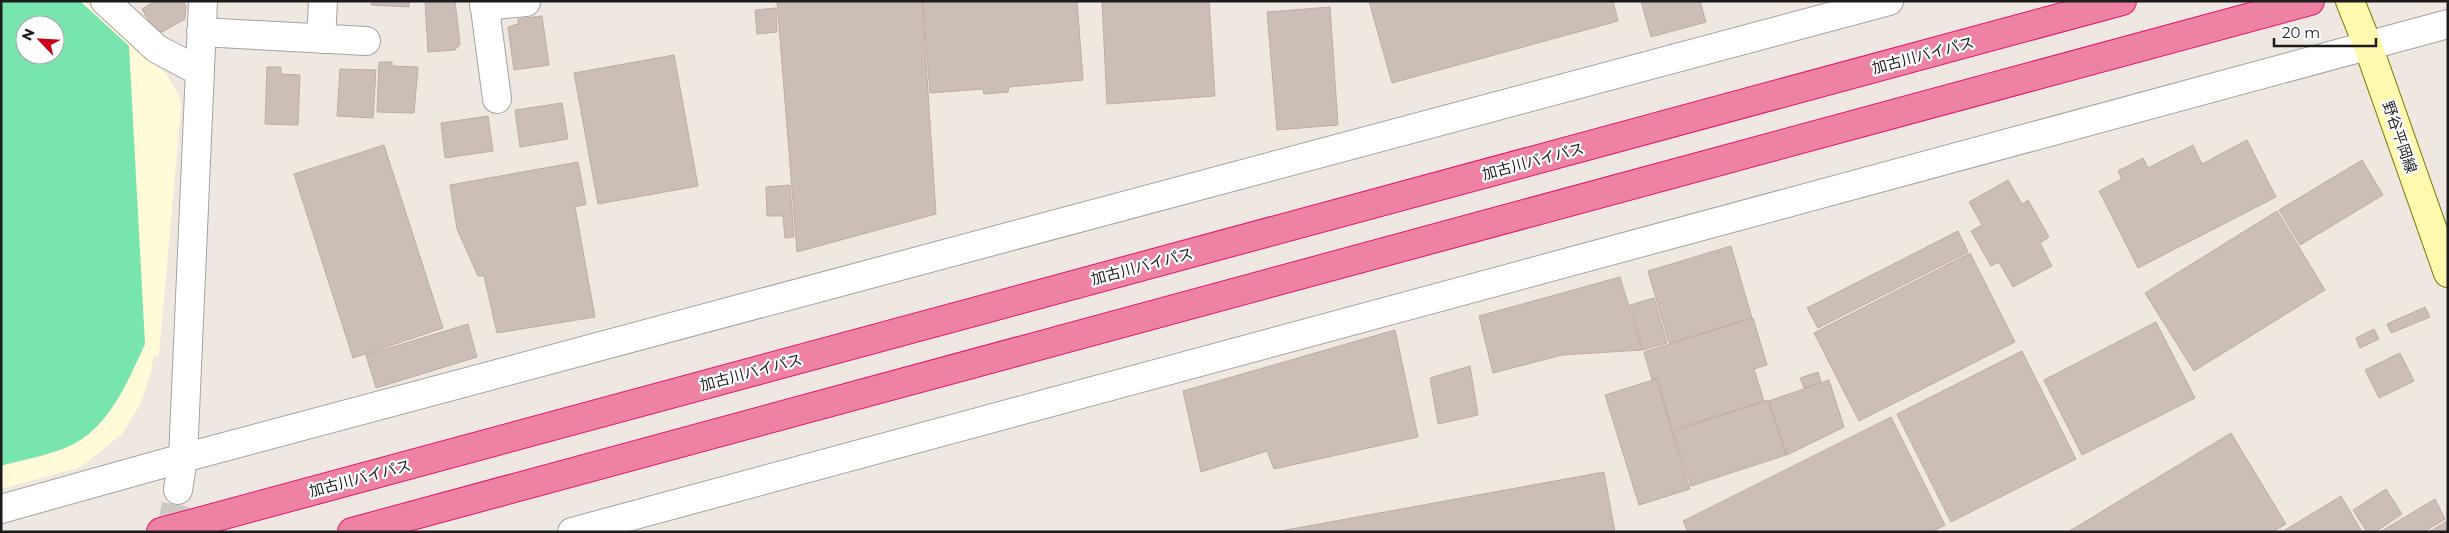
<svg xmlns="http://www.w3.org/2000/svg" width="2449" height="533" font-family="Montserrat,'Noto Sans JP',sans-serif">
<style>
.education{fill:#fffbd9;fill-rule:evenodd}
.pitch{fill:#78e4ae;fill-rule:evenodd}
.building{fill:#cbbeb7;stroke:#c1aca2}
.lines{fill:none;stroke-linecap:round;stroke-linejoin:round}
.minor-tunnel{stroke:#cfc9c3;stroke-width:28;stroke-dasharray:28 14;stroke-linecap:butt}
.minor-casing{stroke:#a3a3a3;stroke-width:30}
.secondary-casing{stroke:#767600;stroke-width:30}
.motorway-casing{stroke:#e41674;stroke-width:30}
.minor{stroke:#fff;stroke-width:28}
.secondary{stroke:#fef9af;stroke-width:28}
.motorway{stroke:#ed82a2;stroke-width:28}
.labels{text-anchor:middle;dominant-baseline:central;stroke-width:4.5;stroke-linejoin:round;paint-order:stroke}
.street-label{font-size:15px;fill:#1c1c1c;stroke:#fff}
</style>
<rect width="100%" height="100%" fill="#efe8e1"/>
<path class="education" d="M1,1H84L167,75L179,96L181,106L159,355L153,356L152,368L140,405L122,434L81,467L1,489ZM25,25H55V55H25Z"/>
<path class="pitch" d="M1,1H80L129,46L145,344C127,383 108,431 65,448C45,456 22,460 1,466ZM25,25H55V55H25Z"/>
<path class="building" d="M155,1H183L186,6L185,19L162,32L154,30L142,9Z
M372,1H409V7L371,5Z
M425,1H455L460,44L455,50L428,52Z
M777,1H922L936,214L797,252Z
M923,1H1077L1083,80L1009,87L1008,92L984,94L983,89L930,93Z
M1102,1H1209L1215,96L1107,104Z
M1369,1H1613L1618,21L1392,83Z
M1641,1H1700L1706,22L1651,37Z
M1330,7L1338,125L1277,130L1267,12Z
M776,8L777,32L757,34L755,10Z
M542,16L549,65L514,70L508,27L518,24V19Z
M674,55L698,186L598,204L574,73Z
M379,62H392V66L418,67L414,113L377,112Z
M267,67H281V74L300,75L298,125L265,124Z
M340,69L376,70L373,118L337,116Z
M562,103L568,139L520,147L515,110Z
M488,116L493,151L445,158L441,123Z
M2247,140L2276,197L2138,268L2099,191L2122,179L2118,171L2143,158L2148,168L2193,145L2202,164Z
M384,145L443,328L353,358L294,174Z
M2362,160L2383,195L2300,245L2279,210Z
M578,162L586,204L575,207L595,317L497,333L484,276H478L457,229L450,185Z
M2008,180L2022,204L2028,200L2049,237L2040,243L2052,266L2013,287L1999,262L1991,266L1971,231L1982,225L1969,202Z
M790,185L794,237L785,238L783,216H767L766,187Z
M2277,211L2325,290L2194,371L2145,293Z
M1958,231L1968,252L1818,328L1807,308Z
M1731,246L1752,318L1669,343L1648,271Z
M1970,253L2015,342L1859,421L1814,333Z
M1620,277L1642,350L1562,355L1493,373L1479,316Z
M1654,298L1667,343L1643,350L1630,305Z
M2425,307L2430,317L2391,333L2387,324Z
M1753,318L1767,365L1754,369L1764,401L1672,430L1657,378L1652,380L1644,352Z
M2156,322L2195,398L2082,455L2044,380Z
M468,324L477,357L376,388L366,355Z
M2374,329L2379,339L2360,348L2356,338Z
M1395,330L1418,437L1274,469L1267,451L1201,472L1183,391Z
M2022,351L2076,459L1951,522L1897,414Z
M2400,353L2414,381L2379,398L2365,370Z
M1470,366L1478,415L1438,424L1430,378Z
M1818,372L1821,382L1804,388L1800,378Z
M1656,379L1690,489L1639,505L1605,395Z
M1829,380L1844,427L1787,455L1769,401Z
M1768,400L1786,455L1691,486L1673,431Z
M1891,417L1945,525L1931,532H1688L1683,521Z
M2231,433L2286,524L2272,532H2068Z
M1604,472L1615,532H1275Z
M2386,489L2402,514L2375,532H2367L2353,510Z
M2341,496L2362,532H2282Z
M2435,499L2445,519L2424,532H2380Z
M2447,521L2448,532H2429Z"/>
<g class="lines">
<path class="minor-tunnel" d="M171,532L178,490"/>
<g class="minor-casing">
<path id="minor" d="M105,1L157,49L199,71
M484,1L497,99
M484,6L526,2
M201,32L366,41
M321,39L323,1
M178,490L183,458L203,1
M1,509L183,458L1889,1
M572,532L2448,24"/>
</g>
<g class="secondary-casing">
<path id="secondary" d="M2350,1L2368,46L2448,273"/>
</g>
<g class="motorway-casing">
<path id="motorway" d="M161,532L2122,1
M352,532L2310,1"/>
</g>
<use href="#minor" class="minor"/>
<use href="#secondary" class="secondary"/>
<use href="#motorway" class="motorway"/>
</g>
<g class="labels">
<g class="street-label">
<text transform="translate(1923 55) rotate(-15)">加古川バイパス</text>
<text transform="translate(2400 137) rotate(71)">野谷平岡線</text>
<text transform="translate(1533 161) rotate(-15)">加古川バイパス</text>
<text transform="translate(1142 266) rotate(-15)">加古川バイパス</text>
<text transform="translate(751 372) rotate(-15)">加古川バイパス</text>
<text transform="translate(360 478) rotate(-15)">加古川バイパス</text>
</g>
</g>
<rect width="2449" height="533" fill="none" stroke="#1c1c1c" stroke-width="5"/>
<g transform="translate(40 40) rotate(295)"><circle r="24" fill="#ffffff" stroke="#a4a4a4"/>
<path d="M0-4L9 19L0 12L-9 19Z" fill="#c80017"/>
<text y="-8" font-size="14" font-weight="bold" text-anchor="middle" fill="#1c1c1c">N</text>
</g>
<path d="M2274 38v8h102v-8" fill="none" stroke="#1c1c1c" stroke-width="2.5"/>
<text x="2282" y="38" font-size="15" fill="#1c1c1c" stroke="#ffffff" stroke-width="4" paint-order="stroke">20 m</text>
</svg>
